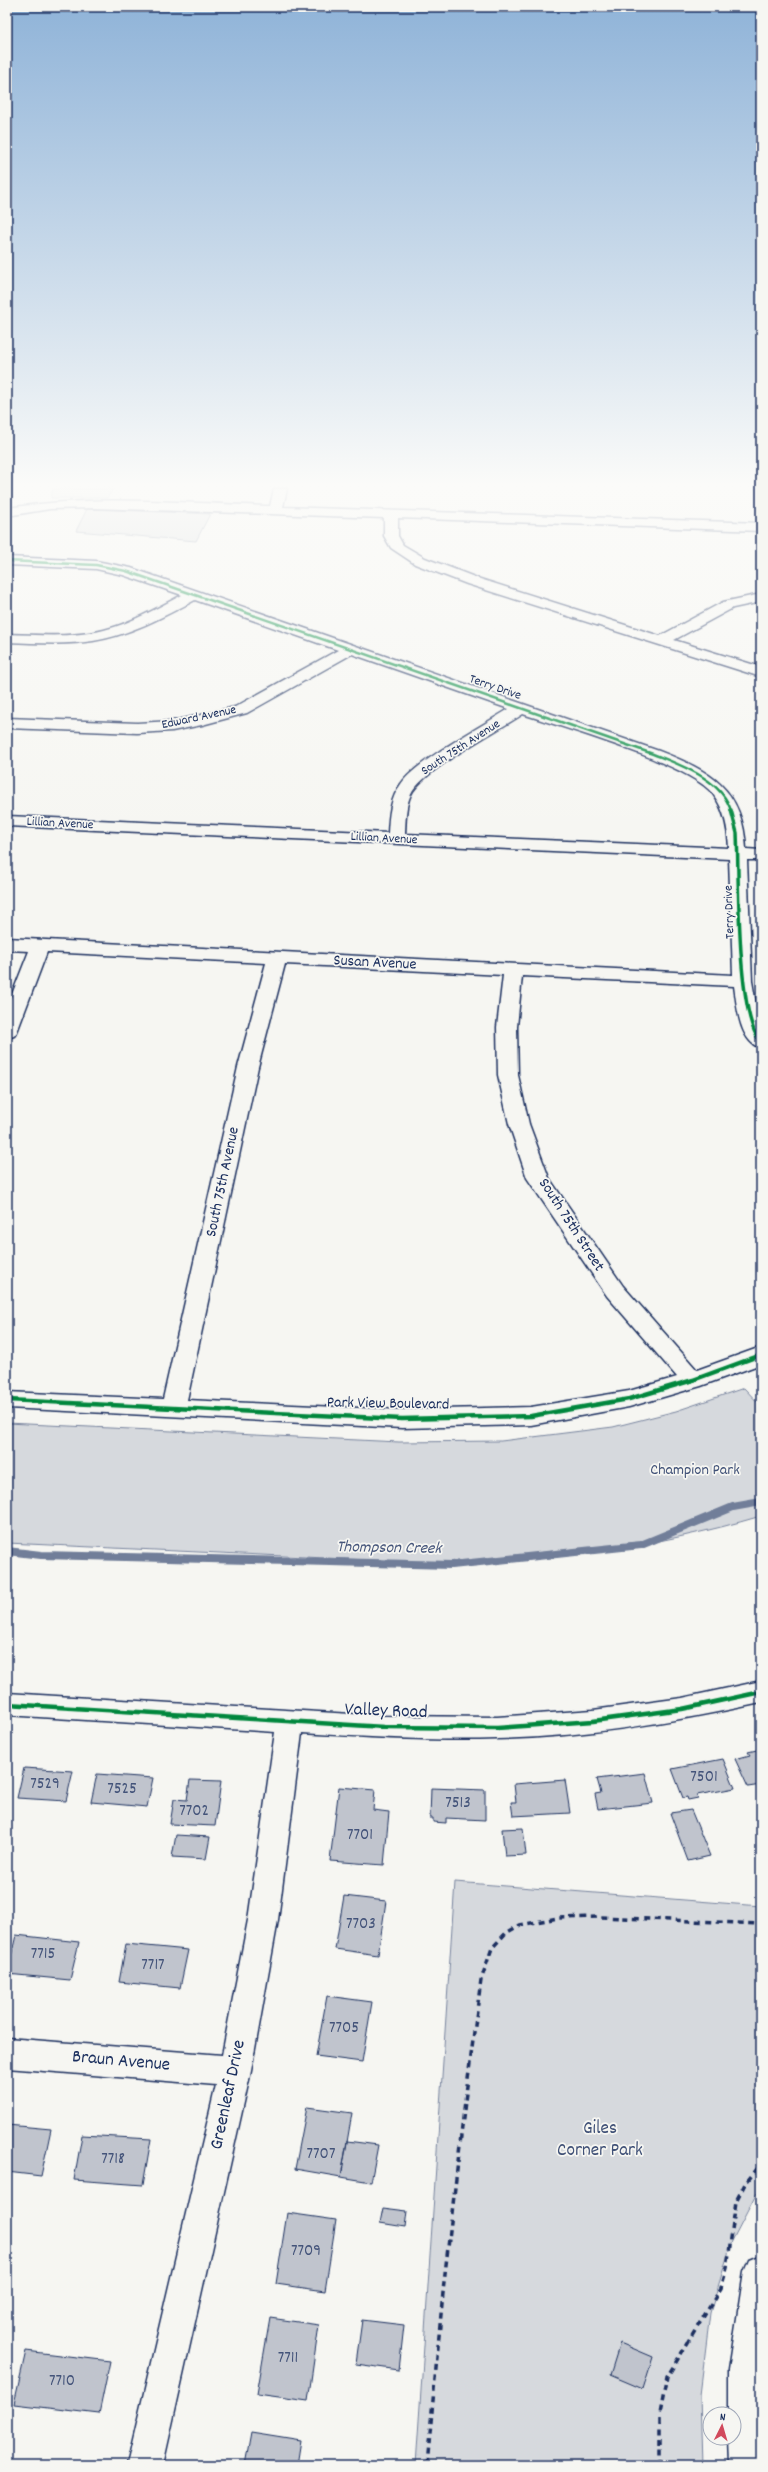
<svg xmlns="http://www.w3.org/2000/svg" width="768" height="2472" font-family="Dekko,sans-serif">
<style>
.green{fill:#d6d9dd;stroke:#78849e}
.lines{fill:none;stroke-linecap:round;stroke-linejoin:round}
.stream{stroke:#717e99;stroke-width:8}
.building{fill:#c0c4cd;stroke:#1b2f5e}
.minor-casing{stroke:#1b2f5e;stroke-width:3}
.path{stroke:#1b2f5e;stroke-width:3.5;stroke-dasharray:6 4.5;stroke-linecap:butt}
.minor{fill:#f6f6f2;fill-rule:evenodd}
.cycleway-far2-casing{stroke:#f6f6f2;stroke-width:4}
.cycleway-far1-casing{stroke:#f6f6f2;stroke-width:5.5}
.cycleway-casing{stroke:#f6f6f2;stroke-width:7}
.cycleway-far2{stroke:#00873e;stroke-width:2.5}
.cycleway-far1{stroke:#00873e;stroke-width:3.5}
.cycleway{stroke:#00873e;stroke-width:4.5}
.labels{text-anchor:middle;dominant-baseline:central;stroke-width:3.5;stroke-linejoin:round;paint-order:stroke}
.far-street-label{font-size:13px;fill:#1b2f5e;stroke:#f6f6f2}
.street-label{font-size:16px;fill:#1b2f5e;stroke:#f6f6f2}
.park-label{font-size:16px;fill:#405177;stroke:#f6f6f2}
.water-label{font-size:17px;font-style:italic;fill:#46567b;stroke:#f6f6f2}
.near-number-label{font-size:17px;fill:#44547a}
.near-street-label{font-size:19px;fill:#1b2f5e;stroke:#f6f6f2}
.near-park-label{font-size:19px;fill:#405177;stroke:#f6f6f2}
</style>
<rect width="100%" height="100%" fill="#f6f6f2"/>
<filter id="ink" filterUnits="userSpaceOnUse"><feTurbulence type="fractalNoise" baseFrequency=".025" numOctaves="2"/><feDisplacementMap in="SourceGraphic" scale="8" xChannelSelector="R" yChannelSelector="G"/><feConvolveMatrix kernelMatrix="1 2 1 2 8 2 1 2 1" color-interpolation-filters="sRGB"/></filter>
<g filter="url(#ink)">
<path class="green" d="M53,489H113L107,498H51Z
M87,509L210,514L196,541L76,531Z
M744,1388L761,1406V1516C653,1548 545,1562 432,1563L7,1543V1423L399,1442L501,1441L613,1427L676,1411Z
M455,1882L761,1906V2185L732,2241L710,2313L700,2395L702,2465H416Z"/>
<g class="lines">
<path class="stream" d="M7,1551L41,1555L452,1565L641,1545L733,1507L761,1502"/>
</g>
<path class="building" d="M761,1749V1785L748,1787L735,1759L750,1755L748,1752Z
M723,1759L735,1788L697,1795L698,1798L688,1800L687,1797L683,1798L672,1769Z
M24,1768L73,1771L66,1801L17,1798Z
M645,1773L653,1803L598,1809L595,1794L601,1793L597,1779Z
M97,1774L153,1778L147,1807L91,1802Z
M190,1780L221,1781L215,1826L170,1824L174,1799L187,1800Z
M565,1780L570,1813L513,1816L511,1802H516L514,1784Z
M339,1787L375,1790L373,1810L389,1812L384,1865L330,1861Z
M431,1788L485,1790V1820L446,1818V1823L433,1822V1818H430Z
M691,1810L710,1856L688,1861L670,1813Z
M523,1828L526,1855L505,1856L502,1829Z
M176,1835L210,1837L206,1859L172,1857Z
M344,1896L386,1901L378,1955L335,1949Z
M16,1935L79,1942L70,1980L7,1974Z
M126,1944L188,1950L180,1988L119,1982Z
M327,1996L372,2002L362,2062L316,2056Z
M307,2107L352,2113L341,2177L295,2169Z
M7,2125L51,2129L41,2176L7,2172Z
M82,2135L151,2139L143,2185L74,2180Z
M347,2141L378,2145L371,2182L341,2177Z
M383,2208L407,2211L405,2227L380,2223Z
M287,2213L336,2220L325,2291L276,2284Z
M270,2318L319,2325L308,2401L257,2394Z
M362,2320L404,2325L399,2370L356,2364Z
M620,2343L653,2357L643,2389L610,2375Z
M26,2351L110,2361L99,2414L14,2404Z
M251,2432L301,2440L297,2465H245Z"/>
<g class="lines">
<g class="minor-casing">
<path id="minor" d="M274,489H287L283,507L761,523V531L398,518V536L403,545L425,558L477,578L660,636L723,602L761,594V602L733,608L674,640L761,667V677L467,584L415,564L391,548L384,536V518L94,508L50,509L7,516V508C94,494 182,503 270,506Z
M7,557L96,561L131,568L659,751C710,771 743,788 746,849L761,850V860H747L752,981L757,1010L761,1022V1048C739,1042 737,1005 734,986L522,976L517,1027L518,1075L529,1124L549,1178L623,1286L697,1370L761,1347V1364L701,1386L629,1407L531,1425L402,1428L7,1408V1392L163,1399L238,1067L266,963L47,952L17,1032L14,1036L7,1038V1007L29,951L7,950V938L733,975L729,859L7,826V816L388,833C389,815 390,799 401,784C416,761 484,725 509,709L352,654L247,713L202,725L172,731L137,733L7,728V718L137,723L172,721L201,715L235,707L338,650L195,600C163,617 130,635 93,641C65,645 36,643 7,642V634C39,635 73,638 104,630C132,623 157,608 182,595L123,575L96,569L7,565ZM523,714C564,728 690,764 713,794C725,810 728,829 729,848L405,834C406,818 405,799 416,787C437,762 494,733 523,714ZM285,964L503,975L497,1027L498,1075L509,1124L527,1178L607,1296L677,1377L629,1391L531,1407L402,1410L187,1400L258,1067Z
M761,1681V1703C674,1722 586,1737 497,1739C432,1741 367,1737 302,1733L278,1920L251,2071L163,2465H127L216,2085L7,2068V2038L222,2055L248,1920L275,1732L7,1715V1693L384,1716L497,1717L593,1710L682,1698Z
M761,2255V2465H730L729,2438H734V2414H729V2370L744,2272L749,2260Z"/>
</g>
<path class="path" d="M427,2465L444,2282L465,2101L481,1980L492,1948L506,1933L520,1925L558,1918L601,1917L761,1924
M660,2465V2414L667,2377L721,2288L727,2268L736,2201L745,2184L761,2164"/>
<use href="#minor" class="minor"/>
<g class="cycleway-far2-casing">
<path id="cycleway-far2" d="M7,561L96,565L126,571L653,754C680,765 722,779 731,811"/>
</g>
<g class="cycleway-far1-casing">
<path id="cycleway-far1" d="M731,810L737,833C739,873 736,1017 761,1042"/>
</g>
<g class="cycleway-casing">
<path id="cycleway" d="M7,1400L402,1419L531,1416L629,1399L693,1380L761,1355
M7,1704L384,1727L497,1728L593,1721L682,1709L761,1692"/>
</g>
<use href="#cycleway-far2" class="cycleway-far2"/>
<use href="#cycleway-far1" class="cycleway-far1"/>
<use href="#cycleway" class="cycleway"/>
</g>
</g>
<linearGradient id="sky" x2="0" y2="1"><stop stop-color="#8fb3d8"/><stop offset="0.58" stop-color="#fbfbf9"/><stop offset="1" stop-color="#fbfbf9" stop-opacity="0"/></linearGradient>
<rect width="768" height="836" fill="url(#sky)"/>
<g class="labels">
<g class="far-street-label">
<text transform="translate(495 688) rotate(19)">Terry Drive</text>
<text transform="translate(199 718) rotate(-12)">Edward Avenue</text>
<text transform="translate(461 748) rotate(-33)">South 75th Avenue</text>
<text transform="translate(60 824) rotate(3)">Lillian Avenue</text>
<text transform="translate(384 839) rotate(3)">Lillian Avenue</text>
<text transform="translate(730 912) rotate(-92)">Terry Drive</text>
</g>
<g class="street-label">
<text transform="translate(375 963) rotate(3)">Susan Avenue</text>
<text transform="translate(223 1182) rotate(-78)">South 75th Avenue</text>
<text transform="translate(571 1225) rotate(57)">South 75th Street</text>
<text transform="translate(388 1404) rotate(1)">Park View Boulevard</text>
</g>
<g class="park-label">
<text x="695" y="1470">Champion Park</text>
</g>
<g class="water-label">
<text transform="translate(389 1549) rotate(1)">Thompson Creek</text>
</g>
<g class="near-number-label">
<text x="704" y="1778">7501</text>
<text x="45" y="1785">7529</text>
<text x="122" y="1790">7525</text>
<text x="458" y="1804">7513</text>
<text x="194" y="1812">7702</text>
<text x="360" y="1836">7701</text>
<text x="361" y="1925">7703</text>
<text x="43" y="1955">7715</text>
<text x="153" y="1966">7717</text>
<text x="344" y="2029">7705</text>
<text x="321" y="2155">7707</text>
<text x="113" y="2160">7718</text>
<text x="306" y="2252">7709</text>
<text x="288" y="2359">7711</text>
<text x="62" y="2382">7710</text>
</g>
<g class="near-street-label">
<text transform="translate(386 1712) rotate(2)">Valley Road</text>
<text transform="translate(121 2062) rotate(5)">Braun Avenue</text>
<text transform="translate(229 2095) rotate(-78)">Greenleaf Drive</text>
</g>
<g class="near-park-label">
<text x="600" y="2129">Giles<tspan x="600" dy="22">Corner Park</tspan></text>
</g>
</g>
<rect width="768" height="2472" fill="none" stroke="#f6f6f2" stroke-width="24"/>
<rect x="12" y="12" width="744" height="2448" fill="none" stroke="#1b2f5e" stroke-width="1.5" filter="url(#ink)"/>
<g transform="translate(722 2426) rotate(5)"><circle r="19" fill="#f6f6f2" stroke="#9ea6b7"/>
<path d="M0-3L7 15L0 10L-7 15Z" fill="#d1495b"/>
<text y="-6" font-size="11" font-weight="bold" text-anchor="middle" fill="#1b2f5e">N</text>
</g>
</svg>
